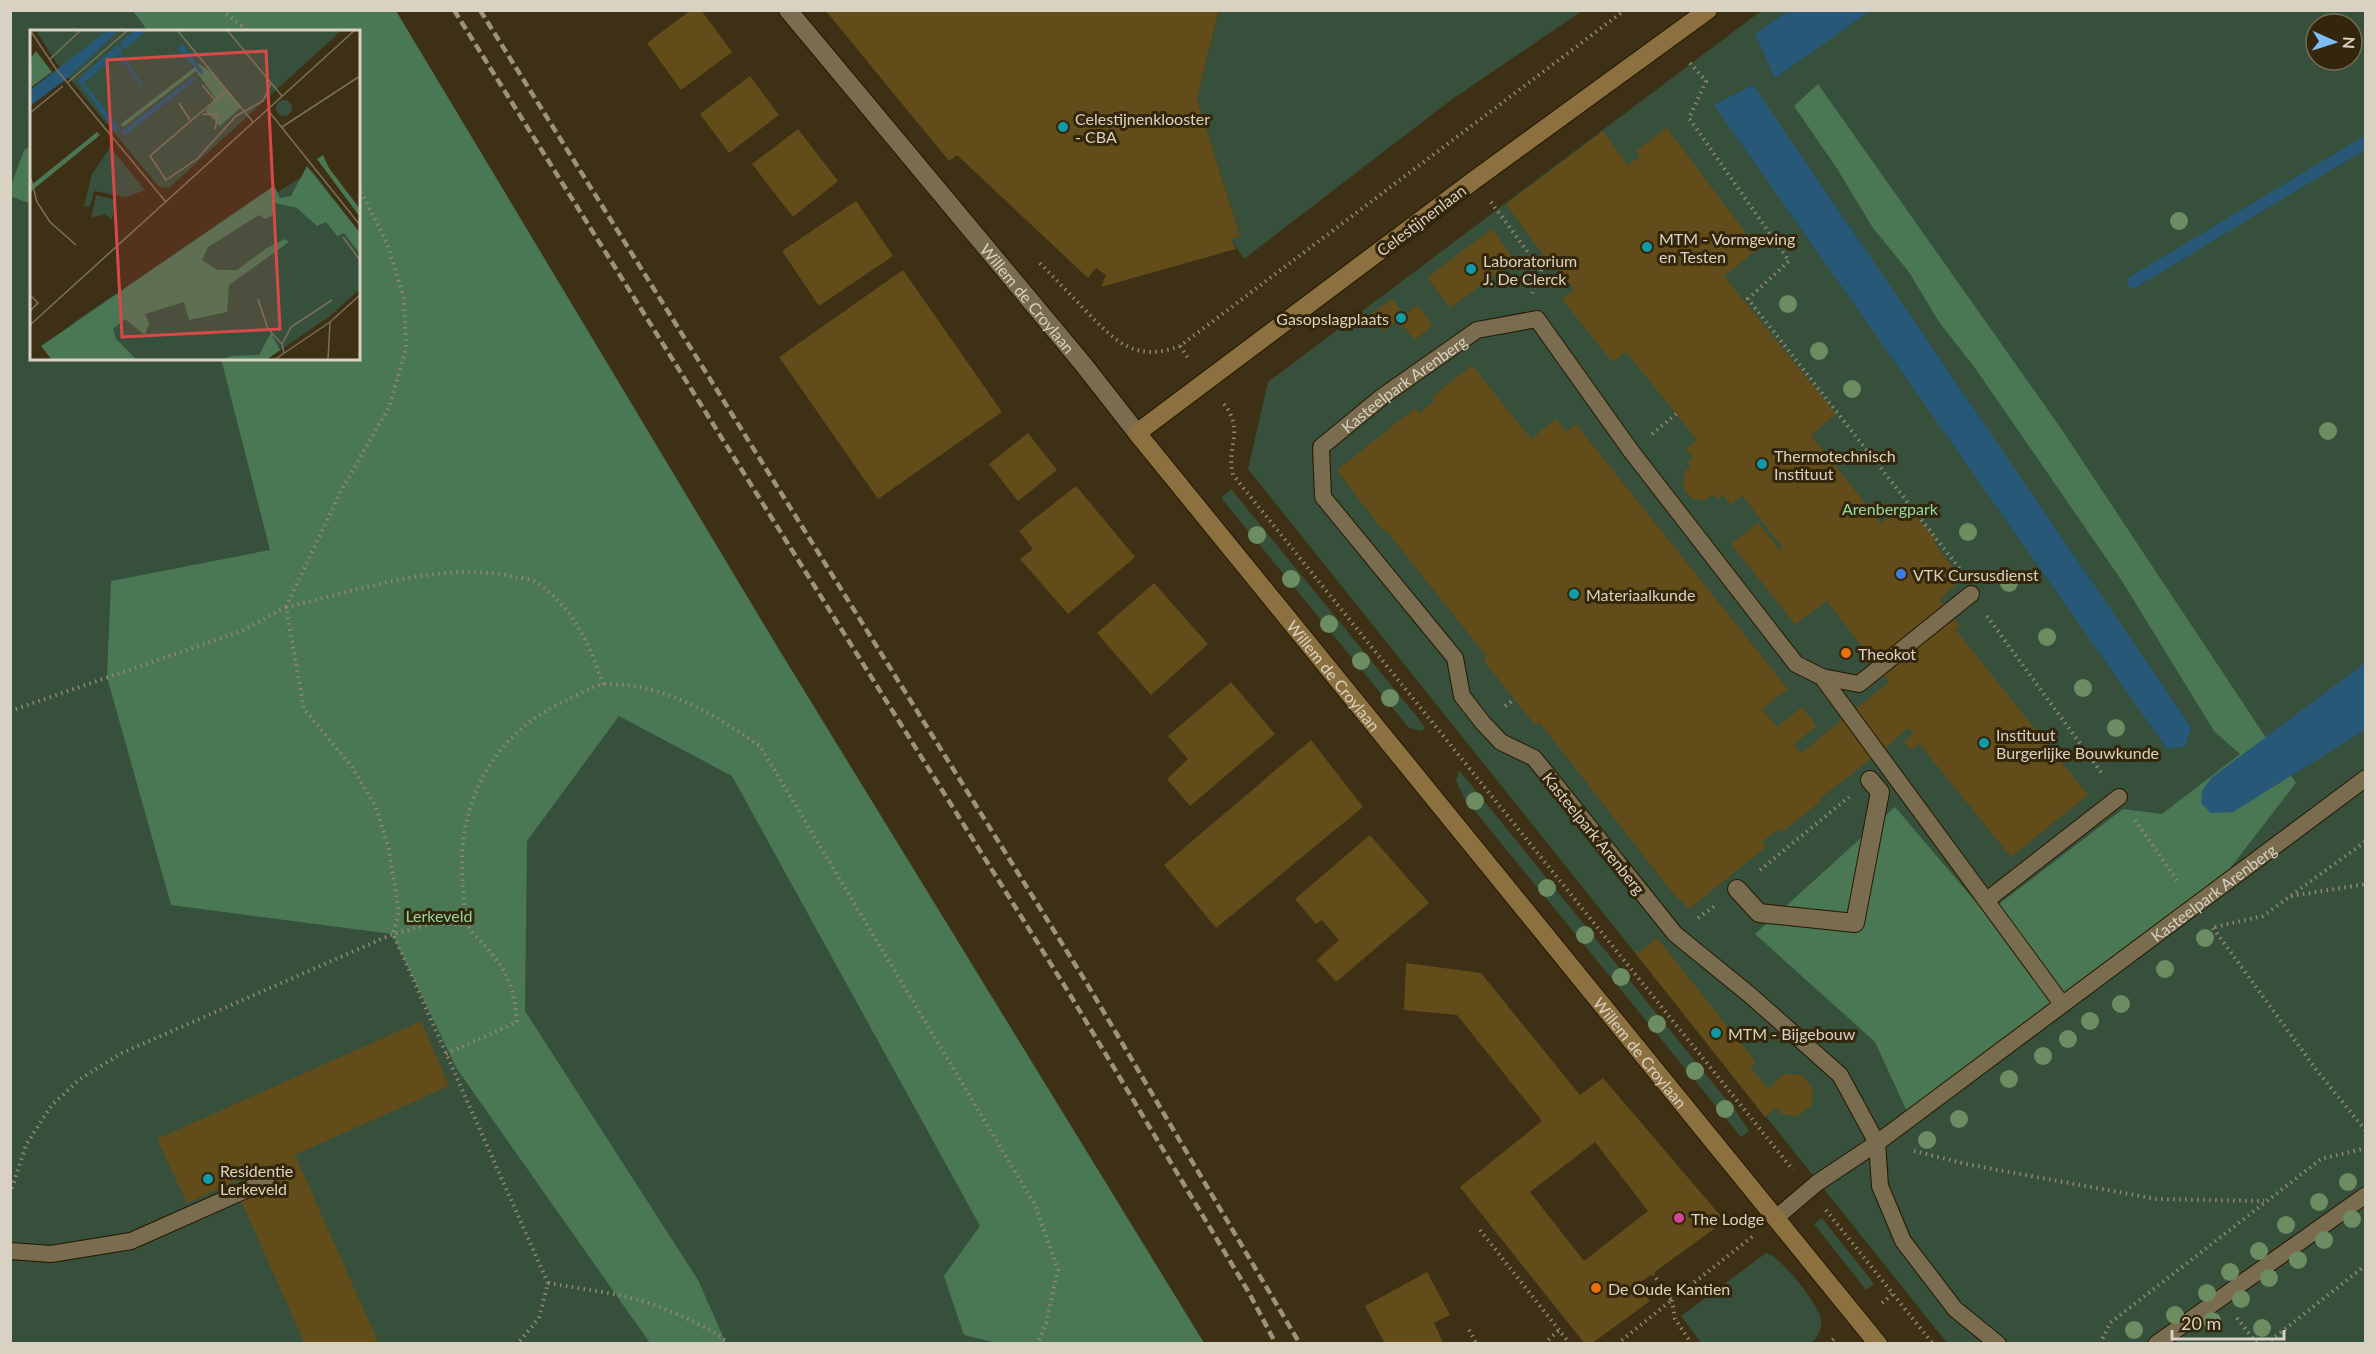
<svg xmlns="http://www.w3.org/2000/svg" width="2376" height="1354" font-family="Lato,sans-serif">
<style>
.green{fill:#36503c;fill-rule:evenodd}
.forest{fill:#4a7754}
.water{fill:#285877}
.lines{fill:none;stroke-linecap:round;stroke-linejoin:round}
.stream{stroke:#285877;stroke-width:12}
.building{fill:#624c19;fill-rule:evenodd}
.lane-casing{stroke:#241800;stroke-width:18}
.street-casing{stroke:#241800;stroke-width:20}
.secondary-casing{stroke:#241800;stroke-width:20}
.path{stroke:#918772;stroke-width:4;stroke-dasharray:1.5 4.5;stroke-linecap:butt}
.lane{stroke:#7a6c4e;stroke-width:16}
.street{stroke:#7a6c4e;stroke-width:18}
.secondary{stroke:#8d7040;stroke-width:18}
.rail{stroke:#9c937e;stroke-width:4.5;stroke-dasharray:9 4.5;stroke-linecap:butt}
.tree{fill:#6c8c62}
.culture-dot{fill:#0f9aa8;stroke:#33260a;stroke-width:2}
.shop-dot{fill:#3f7fe0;stroke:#33260a;stroke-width:2}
.food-dot{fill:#e8710a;stroke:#33260a;stroke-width:2}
.hotel-dot{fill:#d1479c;stroke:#33260a;stroke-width:2}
.labels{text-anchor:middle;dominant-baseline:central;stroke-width:6;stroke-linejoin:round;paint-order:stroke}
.poi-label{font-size:16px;fill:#d9d2c2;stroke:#33260a;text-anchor:start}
.street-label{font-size:16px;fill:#d9d2c2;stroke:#33260a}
.park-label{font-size:16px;fill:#93d8a2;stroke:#33260a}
.inset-river{fill:none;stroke:#285877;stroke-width:3}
.inset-road{fill:none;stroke:#7b715a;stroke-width:1.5}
.view{fill:#d74a47;fill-opacity:0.15;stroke:#d74a47;stroke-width:3}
.inset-edge{fill:none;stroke:#d9d2c2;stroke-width:3}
</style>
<rect width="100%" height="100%" fill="#3d3014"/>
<path class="green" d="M10,11H396L778,648L1204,1343H11ZM32,32H358V358H32Z
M1219,11H1582L1451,100L1244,259L1231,239L1240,236L1197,99Z
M1761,11H2365V1343H1947L1248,469L1268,382ZM2316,24H2352V60H2316Z
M1231,489L1418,718L1425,728L1422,731L1409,728L1223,500L1222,497Z
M1459,770L1738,1114L1749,1131L1741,1137L1465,799L1456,781Z
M1822,1218L1874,1284L1866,1290L1814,1224Z
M1766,1253C1780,1255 1817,1303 1821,1318C1823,1327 1818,1337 1811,1344L1701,1343L1681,1316Z"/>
<path class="forest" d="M133,11H396L778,648L1204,1343L1001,1344L964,1335L944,1276L980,1226L732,776L619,716L527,841L525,1011L698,1280L726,1343H650L457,1069L392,934L171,905L107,677L111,581L270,550L221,359L358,358V32L148,31Z
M1818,84L2060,427L2296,783L2197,911L1909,1116L1875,1042L1755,934L1895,807L1986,914L2123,809L2162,814L2240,754L2214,731L2122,581L1975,368L1939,322L1909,272L1873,228L1836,167L1794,106Z
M31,146V204L10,196L11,186L24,150Z"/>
<path class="water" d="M1788,11V10L1870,11L1775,78L1755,34Z
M1753,85L2191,727L2185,746L2167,749L1714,105Z
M2365,663V730L2233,812L2211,813L2201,803L2202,791L2211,778Z"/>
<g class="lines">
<path class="stream" d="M2133,282L2366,142"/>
</g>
<path class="building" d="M691,10H701L732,52L681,90L647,43Z
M825,10H1219L1197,99L1240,236L1231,239L1236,249L1101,287L1106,275L1096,268L1088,278L957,155L949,161Z
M750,76L779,115L729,153L700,114Z
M1667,128L1758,249L1724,276L1836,414L1811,435L1881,523L1907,505L1935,539L1934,543L1962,579L1939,600L1960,626L1955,629L2088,795L2011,857L1921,746L1922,743L1911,750L1904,741L1914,733L1907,728L1887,747L1819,799L1821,801L1781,833L1778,829L1762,842L1766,847L1689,909L1672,892L1539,722L1535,725L1483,660L1487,657L1385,529L1383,531L1337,470L1415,408L1419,413L1435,400L1432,397L1472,365L1531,439L1556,419L1566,432L1576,424L1788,689L1762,709L1777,727L1802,707L1817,726L1794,744L1801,753L1889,682L1827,601L1795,624L1731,544L1758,523L1780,550L1782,547L1742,495L1731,505L1723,495L1718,499L1713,495L1706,500L1692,499L1683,487L1684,472L1690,467L1688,461L1693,458L1686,449L1697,440L1626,352L1612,362L1562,299L1574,289L1550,257H1545L1506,204L1603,131L1628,165L1640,156L1636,150Z
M798,129L838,181L793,217L752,164Z
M856,201L893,256L819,306L782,251Z
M1492,229L1515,260L1450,308L1427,277Z
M903,270L1002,412L878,499L779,357Z
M1392,299L1404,315L1418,305L1433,326L1414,340L1399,320L1384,331L1371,314Z
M1028,433L1057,470L1018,501L989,464Z
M1076,486L1135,557L1068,614L1020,559L1033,549L1019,531Z
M1154,583L1208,644L1151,695L1097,633Z
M1231,682L1275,734L1190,806L1167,779L1188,759L1168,736Z
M1311,740L1363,807L1216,928L1164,865Z
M1370,835L1429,903L1336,982L1317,960L1339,940L1322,920L1316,924L1295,899Z
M1657,938L1756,1062L1750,1067L1767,1087L1772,1088V1084L1785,1074L1802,1075L1813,1089L1811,1106L1797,1116L1781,1114L1776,1108L1765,1117L1632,949L1639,953Z
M1406,963L1481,973L1580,1095L1603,1078L1725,1221L1638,1284L1650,1301L1591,1344H1585L1460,1187L1542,1121L1457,1015L1404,1010ZM1595,1142L1648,1211L1584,1261L1530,1192Z
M421,1021L449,1086L295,1155L379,1344H305L241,1201L280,1185L272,1165L187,1203L157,1139Z
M1427,1272L1450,1315L1434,1323L1444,1344H1385L1365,1306Z"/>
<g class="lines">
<g class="lane-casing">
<g id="lane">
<path d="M1822,677L1859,684L1971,594"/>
<path d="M1987,900L2119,797"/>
<path id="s1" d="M1777,1217L1817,1183L1877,1143L2366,778"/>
<path d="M10,1251L51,1254L131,1241L266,1181"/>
<path id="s2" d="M1998,1344L1955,1309L1903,1241L1880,1186L1877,1143L1840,1075L1750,995L1675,934L1534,758L1501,742L1483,723L1462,696L1455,658L1323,497L1321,447L1383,396L1477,330L1537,319L1631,451L1796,664L1822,677L2062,1004"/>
<path d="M2156,1344L2366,1195"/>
</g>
</g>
<g class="street-casing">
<g id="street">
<path id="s3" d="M788,10L1083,364L1137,433"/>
<path d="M1737,889L1759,913L1855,923L1880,792L1870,780"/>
</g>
</g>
<g class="secondary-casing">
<g id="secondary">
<path id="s4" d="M1708,10L1473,181L1137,433L1878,1344"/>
</g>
</g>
<path class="path" d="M222,10L249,32
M1690,63L1706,81L1689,118L1789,261L1748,299L1960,569
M1491,202L1541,270L1532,293
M1040,263C1055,279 1070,294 1085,310C1115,341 1135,363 1180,346L1625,10
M1180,346L1188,358
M1224,404C1245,431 1226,446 1233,475L1793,1170
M1652,434L1676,414
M286,607L341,491L389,407L406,349L404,298L387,243L358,186
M286,607C356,591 444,560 515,577C522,578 532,579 537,583C573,606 590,646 603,684
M1987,616L2103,775
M1505,706L1515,699
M10,711L242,631L286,607L304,709L352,767L376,807L389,850L399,912L393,934L548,1283L539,1318L517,1344
M2135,820L2179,883
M1760,870L1849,797
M2291,896L2366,884
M1698,918L1716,905
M2215,927L2263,916L2366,841
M2213,928L2318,1072L2366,1131
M446,1054L517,1022C514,988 509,974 487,948C481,941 470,932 467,923C464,913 464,898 463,887C455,804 492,733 569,699C580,694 595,684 606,684C666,684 713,714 760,746L1035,1205L1058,1270L1046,1323L1037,1344
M1914,1151L1966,1164L2156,1199L2264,1201
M10,1194L26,1145L51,1106L80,1079L122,1053L393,934L435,923L467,925
M1826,1210L1933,1344
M1480,1230L1570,1344
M548,1283C575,1288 601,1291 627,1297C648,1301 717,1328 728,1344
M1882,1303L1893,1294
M2237,1318L2257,1344
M1469,1330L1477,1344
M1544,1344L1559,1330
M1617,1344L1672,1300L1653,1274
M1692,1344L1675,1319L1672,1300L1753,1236
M1828,1344L1837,1336
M2100,1344L2110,1323L2321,1159L2366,1148
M2266,1344L2366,1265"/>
<use href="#lane" class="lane"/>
<use href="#street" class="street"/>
<use href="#secondary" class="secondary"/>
<path class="rail" d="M454,10L1069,993L1248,1291L1276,1344
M480,10L1086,982L1300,1344"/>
</g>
<g class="tree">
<circle cx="2179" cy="221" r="9"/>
<circle cx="1788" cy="304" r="9"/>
<circle cx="1819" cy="351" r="9"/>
<circle cx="1852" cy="389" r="9"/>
<circle cx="2328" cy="431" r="9"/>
<circle cx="1968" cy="532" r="9"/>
<circle cx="1257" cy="535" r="9"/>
<circle cx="1291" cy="579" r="9"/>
<circle cx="2009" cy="583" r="9"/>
<circle cx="1329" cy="624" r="9"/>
<circle cx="2047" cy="637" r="9"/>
<circle cx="1361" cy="661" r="9"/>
<circle cx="2083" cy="688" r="9"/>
<circle cx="1390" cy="698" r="9"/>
<circle cx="2116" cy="728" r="9"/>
<circle cx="1475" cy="801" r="9"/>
<circle cx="1547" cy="888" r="9"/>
<circle cx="1585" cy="935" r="9"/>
<circle cx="2205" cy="938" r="9"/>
<circle cx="2165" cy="969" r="9"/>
<circle cx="1621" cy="977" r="9"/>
<circle cx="2121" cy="1004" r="9"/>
<circle cx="2090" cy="1021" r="9"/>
<circle cx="1657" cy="1024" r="9"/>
<circle cx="2068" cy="1039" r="9"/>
<circle cx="2043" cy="1056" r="9"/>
<circle cx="1695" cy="1071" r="9"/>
<circle cx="2009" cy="1079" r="9"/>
<circle cx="1725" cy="1109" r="9"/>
<circle cx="1959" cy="1119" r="9"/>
<circle cx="1927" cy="1140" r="9"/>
<circle cx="2348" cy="1182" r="9"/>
<circle cx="2319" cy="1202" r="9"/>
<circle cx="2352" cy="1219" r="9"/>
<circle cx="2286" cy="1225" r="9"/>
<circle cx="2324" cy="1240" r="9"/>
<circle cx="2259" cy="1251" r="9"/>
<circle cx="2298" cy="1260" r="9"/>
<circle cx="2230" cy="1272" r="9"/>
<circle cx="2269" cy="1278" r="9"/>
<circle cx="2207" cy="1293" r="9"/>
<circle cx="2241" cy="1299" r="9"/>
<circle cx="2175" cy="1315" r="9"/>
<circle cx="2212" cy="1321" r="9"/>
<circle cx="2262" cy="1328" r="9"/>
<circle cx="2134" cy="1330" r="9"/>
</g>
<g class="culture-dot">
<circle cx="1063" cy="127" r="6"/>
<circle cx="1647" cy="247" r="6"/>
<circle cx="1471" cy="269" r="6"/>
<circle cx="1401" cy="318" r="6"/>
<circle cx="1762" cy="464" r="6"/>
<circle cx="1574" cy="594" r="6"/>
<circle cx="1984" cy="743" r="6"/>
<circle cx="1716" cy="1033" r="6"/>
<circle cx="208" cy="1179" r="6"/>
</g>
<circle class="shop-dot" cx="1901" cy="574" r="6"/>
<g class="food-dot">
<circle cx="1846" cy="653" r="6"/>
<circle cx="1596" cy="1288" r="6"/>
</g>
<circle class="hotel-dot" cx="1679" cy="1218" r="6"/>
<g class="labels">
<g class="poi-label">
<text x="1075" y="118">Celestijnenklooster<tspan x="1075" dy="18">- CBA</tspan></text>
<text x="1659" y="238">MTM - Vormgeving<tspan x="1659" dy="18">en Testen</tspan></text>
<text x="1483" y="260">Laboratorium<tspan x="1483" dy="18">J. De Clerck</tspan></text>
<text x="1389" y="318" text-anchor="end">Gasopslagplaats</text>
<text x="1774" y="455">Thermotechnisch<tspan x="1774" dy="18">Instituut</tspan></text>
<text x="1913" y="574">VTK Cursusdienst</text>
<text x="1586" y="594">Materiaalkunde</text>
<text x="1858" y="653">Theokot</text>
<text x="1996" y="734">Instituut<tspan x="1996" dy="18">Burgerlijke Bouwkunde</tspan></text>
<text x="1728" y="1033">MTM - Bijgebouw</text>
<text x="220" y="1170">Residentie<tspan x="220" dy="18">Lerkeveld</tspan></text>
<text x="1691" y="1218">The Lodge</text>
<text x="1608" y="1288">De Oude Kantien</text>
</g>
<g class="street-label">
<text transform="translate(1421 220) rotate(-37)">Celestijnenlaan</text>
<text stroke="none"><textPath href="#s3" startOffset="375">Willem de Croylaan</textPath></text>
<text stroke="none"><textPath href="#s2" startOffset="1262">Kasteelpark Arenberg</textPath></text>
<text stroke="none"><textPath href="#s4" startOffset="1023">Willem de Croylaan</textPath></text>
<text transform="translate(1594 833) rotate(51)">Kasteelpark Arenberg</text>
<text stroke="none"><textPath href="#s1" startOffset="544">Kasteelpark Arenberg</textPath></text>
<text stroke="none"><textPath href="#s4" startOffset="1509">Willem de Croylaan</textPath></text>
</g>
<g class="park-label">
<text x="1890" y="508">Arenbergpark</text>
<text x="439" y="915">Lerkeveld</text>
</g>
</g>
<g transform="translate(30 30)">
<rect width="330" height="330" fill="#3d3014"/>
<path d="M6,0H312L139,158L129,157L25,31ZM246 78a8 8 0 1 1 16 0a8 8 0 1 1-16 0ZM80,117L115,160L96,167L64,161L60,177L54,176L62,144ZM282,141L330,203V259L300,286L236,330H74L43,293L244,156L248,162ZM66,165L86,170L82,190L75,184L61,188Z" fill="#36503c"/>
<path d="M6,21L22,42L0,58V29ZM169,34L185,45L211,77L190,96L175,81L186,69L166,41L93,97L91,94ZM67,102L70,105L0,162V156ZM293,125L299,138L330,179V187L287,129ZM277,136L330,203V224L314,203L307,206L296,192L287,196L267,178L245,173L242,186L235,189L229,185L178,217L172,230L187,240H207L237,218L255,209L259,212L199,255L197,282L159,290L154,272L115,284L119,293L115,305L95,289L83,299L86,309L106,329L116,330H22L11,316L244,156L250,168L261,166ZM241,303L250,320L236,330H192L201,326L229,325Z" fill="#4a7754"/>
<path d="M78,0H89L39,47L0,76V60ZM105,0H117L95,19L90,13ZM88,14L92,20L54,53L90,99L85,102L48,50ZM152,14L173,41L172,45L147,18ZM163,47L166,49L94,106L91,102Z" fill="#285877"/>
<path class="inset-river" d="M89,23L112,56"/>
<path class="inset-road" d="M0,0L26,39L136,172M147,0L223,92M197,0L252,66M19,30L51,0M37,53L98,0M172,55L185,70M197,60L120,126L136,150L167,129L206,86L233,71L241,53M149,73L160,90M237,79L330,195M0,83L33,56M172,84L188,85L185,99M252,97L330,46M1,149L7,172L20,192L46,215M313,207L330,230M0,265L8,273L0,281M228,269L238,299L252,314M0,295L325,0M254,323L252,314L261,297L302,270M244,330L300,292L330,265M298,330L300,292"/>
<path class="view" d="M236,21L250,299L92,307L77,30Z"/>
<rect width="330" height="330" class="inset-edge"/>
</g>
<rect width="2376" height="1354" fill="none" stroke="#d9d2c2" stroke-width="24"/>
<g transform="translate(2334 42) rotate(93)"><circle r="28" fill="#33260a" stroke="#756b54" stroke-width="1.5"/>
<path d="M0-4.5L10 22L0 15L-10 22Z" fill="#7dbef9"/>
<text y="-9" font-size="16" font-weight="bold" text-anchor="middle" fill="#d9d2c2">N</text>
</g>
<path d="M2172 1330v9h112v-9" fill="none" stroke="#d9d2c2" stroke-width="3"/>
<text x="2181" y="1330" font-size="18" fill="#d9d2c2" stroke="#33260a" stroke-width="4.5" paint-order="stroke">20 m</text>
</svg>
